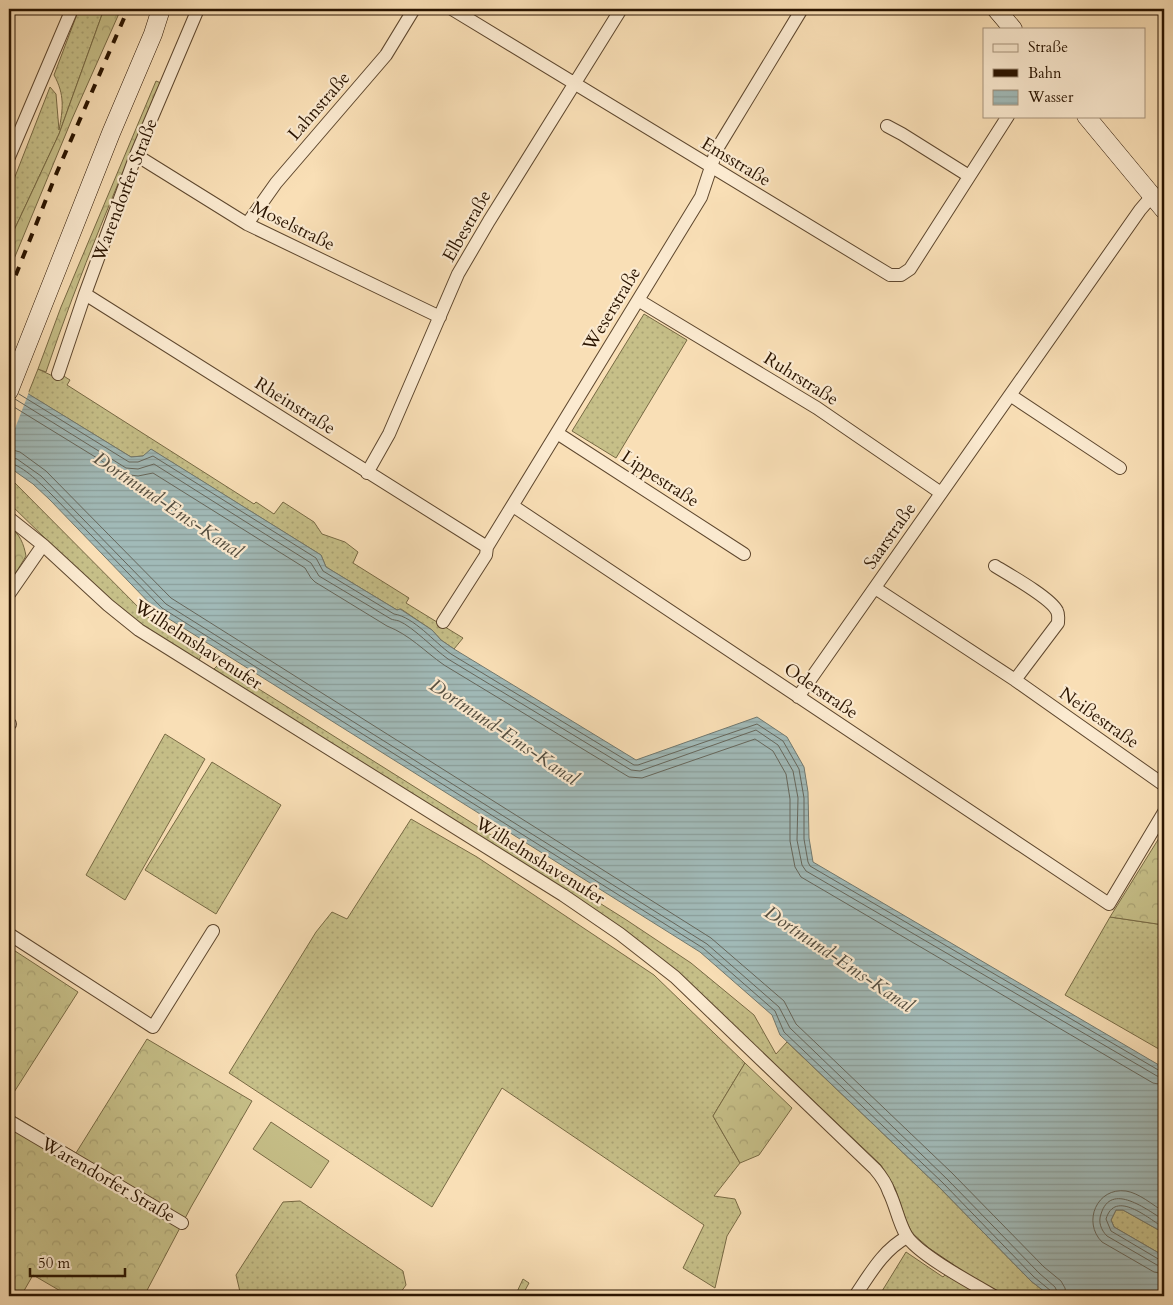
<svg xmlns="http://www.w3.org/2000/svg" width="1173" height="1305" font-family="Cardo,serif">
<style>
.grass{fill:url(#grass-dots);stroke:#786a44}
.forest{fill:url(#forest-crowns);stroke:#786a44}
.garden{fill:#c6bf88;stroke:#786a44}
.water{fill:url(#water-rules);stroke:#71786e}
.pier{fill:#f9dfb6}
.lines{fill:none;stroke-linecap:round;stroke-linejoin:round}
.shore{stroke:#66675c;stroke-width:1}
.minor-casing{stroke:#5e472e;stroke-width:14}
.secondary-casing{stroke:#2a1400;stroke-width:19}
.minor{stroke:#fbead0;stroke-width:12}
.secondary{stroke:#fbead0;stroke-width:18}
.rail{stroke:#2a1400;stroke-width:4;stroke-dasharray:9 9;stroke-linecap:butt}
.labels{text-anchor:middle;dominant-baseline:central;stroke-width:4.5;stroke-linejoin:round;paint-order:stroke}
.street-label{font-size:18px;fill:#2a1400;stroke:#fbead0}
.water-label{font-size:19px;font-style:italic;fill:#544e40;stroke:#fbead0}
</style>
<defs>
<pattern id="grass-dots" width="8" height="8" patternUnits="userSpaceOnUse" patternTransform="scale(1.25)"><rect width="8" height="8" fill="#c6bf88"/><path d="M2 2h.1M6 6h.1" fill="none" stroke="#aaa374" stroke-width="1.8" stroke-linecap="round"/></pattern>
<pattern id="forest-crowns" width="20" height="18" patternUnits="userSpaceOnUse" patternTransform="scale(1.25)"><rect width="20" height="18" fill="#c6bf88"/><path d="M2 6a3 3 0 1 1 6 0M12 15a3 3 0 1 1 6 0" fill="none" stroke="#aaa374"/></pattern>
<pattern id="water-rules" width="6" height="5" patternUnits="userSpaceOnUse" patternTransform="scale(1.25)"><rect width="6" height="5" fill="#a1bab8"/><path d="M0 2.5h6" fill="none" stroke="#8b9f9c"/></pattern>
</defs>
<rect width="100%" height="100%" fill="#f9dfb6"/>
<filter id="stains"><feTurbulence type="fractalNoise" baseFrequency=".004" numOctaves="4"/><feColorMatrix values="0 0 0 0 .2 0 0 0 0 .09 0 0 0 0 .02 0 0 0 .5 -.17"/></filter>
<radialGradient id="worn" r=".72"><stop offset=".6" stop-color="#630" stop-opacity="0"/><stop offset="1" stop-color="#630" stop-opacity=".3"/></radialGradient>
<path class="grass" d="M79,9H104L59,134L9,241V192L50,87L56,94L59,130C63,109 65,95 54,75Z
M644,314L687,340L616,458L572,431Z
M38,369L59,379L62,375L70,380L67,385L254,504L256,502L274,514L283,502L314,522L322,534L345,542L358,552L353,563L409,598L406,603L463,638L454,649L441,640L432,630L401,609L397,610L326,567L321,555L152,450L143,456L131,457L28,394Z
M9,477L152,621L201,656L199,660H192L141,627L62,558L49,542L9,503Z
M219,664L625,919L691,963L754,1015L776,1054L787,1042L939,1187L1031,1281L1050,1296H879L906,1252L943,1277L954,1265L929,1248L912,1233L906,1220L895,1188L881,1165L681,975L214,669Z
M165,734L205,759L125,900L86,875Z
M212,762L281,805L216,914L145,870Z
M411,819L477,857L654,975L745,1063L713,1116L740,1163L714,1196L735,1199L741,1213L727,1236L715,1288L683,1268L704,1225L502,1088L432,1207L229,1073L316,932L332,912L347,919Z
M1110,917L1164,925V1052L1065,995Z
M300,1201L403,1271L406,1285L398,1296H241L236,1275L283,1202Z
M1116,1210H1123L1164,1233V1256L1114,1227L1111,1220Z
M523,1279L529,1283L522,1296H515Z"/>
<path class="forest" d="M104,9H121L72,119L9,271V241L59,134Z
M156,81L161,83C120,178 79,274 46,372L38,369L61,307Z
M9,527C20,533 24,545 26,556L9,584Z
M1164,830V925L1110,917Z
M9,947L78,992L9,1100Z
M147,1039L252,1101L191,1207L144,1296H69L33,1275L21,1296H9V1113L76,1153Z
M745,1063L792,1108L759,1155L740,1163L713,1116Z"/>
<path class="garden" d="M271,1122L329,1161L311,1188L253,1149Z"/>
<path class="water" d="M9,382L131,457L143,456L151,449L321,555L326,567L397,610L400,609L432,630L441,640L454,649L636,760L757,717L787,737L804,767L808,792L809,838L813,862L1164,1068V1233L1123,1210H1116L1111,1220L1114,1227L1164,1256V1296H1050L1031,1281L939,1187L780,1035L772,1015L700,952L158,612L50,500L33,484L9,467Z"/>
<path class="pier" d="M9,380L29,392L9,444Z"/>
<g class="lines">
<path class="shore" d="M19,394L129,462H138L153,456L316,558L323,571L394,614C414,617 434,642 451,654L634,765H638L757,724L783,741L799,769L804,798V839L808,862L810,866L1160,1071H1164
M15,399L126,468L138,469L154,464L311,563L319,576L391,619C393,620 396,620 399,621C413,627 434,649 448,659L631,770L640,771L756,730L778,745L793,771L798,798L797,840L802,865L806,871L1157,1076L1164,1078
M9,404L123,474L138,476L153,473L305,568L311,578L315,582L387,626C410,635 424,651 444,665L629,777L642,778L755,739L773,751L786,774L790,799V841L795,867L801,877L1153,1083L1164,1085
M9,449L20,452L46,471L171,598L711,938L784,1001L796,1024L952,1173L1044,1267L1061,1281L1065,1288L1066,1296
M9,457L17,459L41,476L166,604L707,944L779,1007L790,1028L947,1179L1039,1273L1055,1287L1059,1296
M9,463C23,465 43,486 53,496L162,608L703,948L775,1011L784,1032L943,1183L1034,1277L1051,1291L1052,1296
M1164,1212C1153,1205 1139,1193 1126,1191C1097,1187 1082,1222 1102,1242L1154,1272L1164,1274
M1164,1220C1147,1210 1111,1181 1101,1214C1098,1222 1101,1230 1107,1236L1157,1265L1164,1267
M1164,1228C1148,1218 1115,1189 1106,1219L1111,1231L1160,1260H1164"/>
<g class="minor-casing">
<path id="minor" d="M452,9L890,275H901L910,269L1008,116
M887,126L902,134L969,176
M136,155L247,224L440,317
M9,157L72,9
M247,224L276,183L386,55L414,9
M85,294L487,547
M638,300L817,408L941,493
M58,374L85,294L136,155L198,9
M1010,395L1120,468
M557,433L744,554
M367,473L389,434L458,274L489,221L621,9
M513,506L1109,904L1164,812
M9,518L43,545L108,605L139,630L563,895L620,934L675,977L875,1169C881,1176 886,1183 889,1192C896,1206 898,1221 906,1235C917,1254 973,1284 994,1296
M995,566C1008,574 1051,598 1057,611C1059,615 1058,618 1058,623L1015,680
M875,588L1015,680L1164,785
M9,594L43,545
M443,622L486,555L487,547L701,197L717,149L802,9
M798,697L1140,210L1152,196
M9,723L10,724
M9,934L153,1027L213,931
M9,1121L182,1223
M855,1296C870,1274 883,1250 907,1237"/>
</g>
<g class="secondary-casing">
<path id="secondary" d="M996,9L1013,29
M1086,116L1164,210
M9,391L111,133L153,34L161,9"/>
</g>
<use href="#minor" class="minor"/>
<use href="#secondary" class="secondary"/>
<path class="rail" d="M9,292L57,172L128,9"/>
</g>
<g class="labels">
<g class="street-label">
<text transform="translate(319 106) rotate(-49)">Lahnstraße</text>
<text transform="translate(736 162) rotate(31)">Emsstraße</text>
<text transform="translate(125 190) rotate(-69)">Warendorfer Straße</text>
<text transform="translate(293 226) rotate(26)">Moselstraße</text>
<text transform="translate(467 226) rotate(-60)">Elbestraße</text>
<text transform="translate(612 309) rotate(-59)">Weserstraße</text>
<text transform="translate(801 379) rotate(32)">Ruhrstraße</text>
<text transform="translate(295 406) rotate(32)">Rheinstraße</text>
<text transform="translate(660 479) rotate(33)">Lippestraße</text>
<text transform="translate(890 536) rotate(-55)">Saarstraße</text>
<text transform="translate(198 645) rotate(33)">Wilhelmshavenufer</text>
<text transform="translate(821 691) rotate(34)">Oderstraße</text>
<text transform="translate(1099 718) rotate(35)">Neißestraße</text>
<text transform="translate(540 861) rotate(32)">Wilhelmshavenufer</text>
<text transform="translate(108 1180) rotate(30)">Warendorfer Straße</text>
</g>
<g class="water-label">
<text transform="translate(168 505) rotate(34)">Dortmund-Ems-Kanal</text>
<text transform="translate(504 732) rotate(34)">Dortmund-Ems-Kanal</text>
<text transform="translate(839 959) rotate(34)">Dortmund-Ems-Kanal</text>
</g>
</g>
<rect width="1173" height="1305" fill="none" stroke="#f9dfb6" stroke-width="30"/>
<rect x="10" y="10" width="1153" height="1285" fill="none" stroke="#2a1400" stroke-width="2.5"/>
<rect x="15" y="15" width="1143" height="1275" fill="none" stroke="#2a1400"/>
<rect x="983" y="28" width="162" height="90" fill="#fbead0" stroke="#a7947d"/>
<rect x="993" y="44" width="25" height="8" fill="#fbead0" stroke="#a7947d"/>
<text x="1028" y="52" font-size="15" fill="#2a1400">Straße</text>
<rect x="993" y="69" width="25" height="8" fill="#2a1400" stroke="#a7947d"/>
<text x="1028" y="78" font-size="15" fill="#2a1400">Bahn</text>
<rect x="993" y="90" width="25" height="15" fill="url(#water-rules)" stroke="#a7947d"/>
<text x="1028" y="102" font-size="15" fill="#2a1400">Wasser</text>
<path d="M30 1268v8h95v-8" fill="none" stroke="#2a1400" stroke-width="2.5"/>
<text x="38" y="1268" font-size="15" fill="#2a1400" stroke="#fbead0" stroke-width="4" paint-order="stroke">50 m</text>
<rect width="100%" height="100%" filter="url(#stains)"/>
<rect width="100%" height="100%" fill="url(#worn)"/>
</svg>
